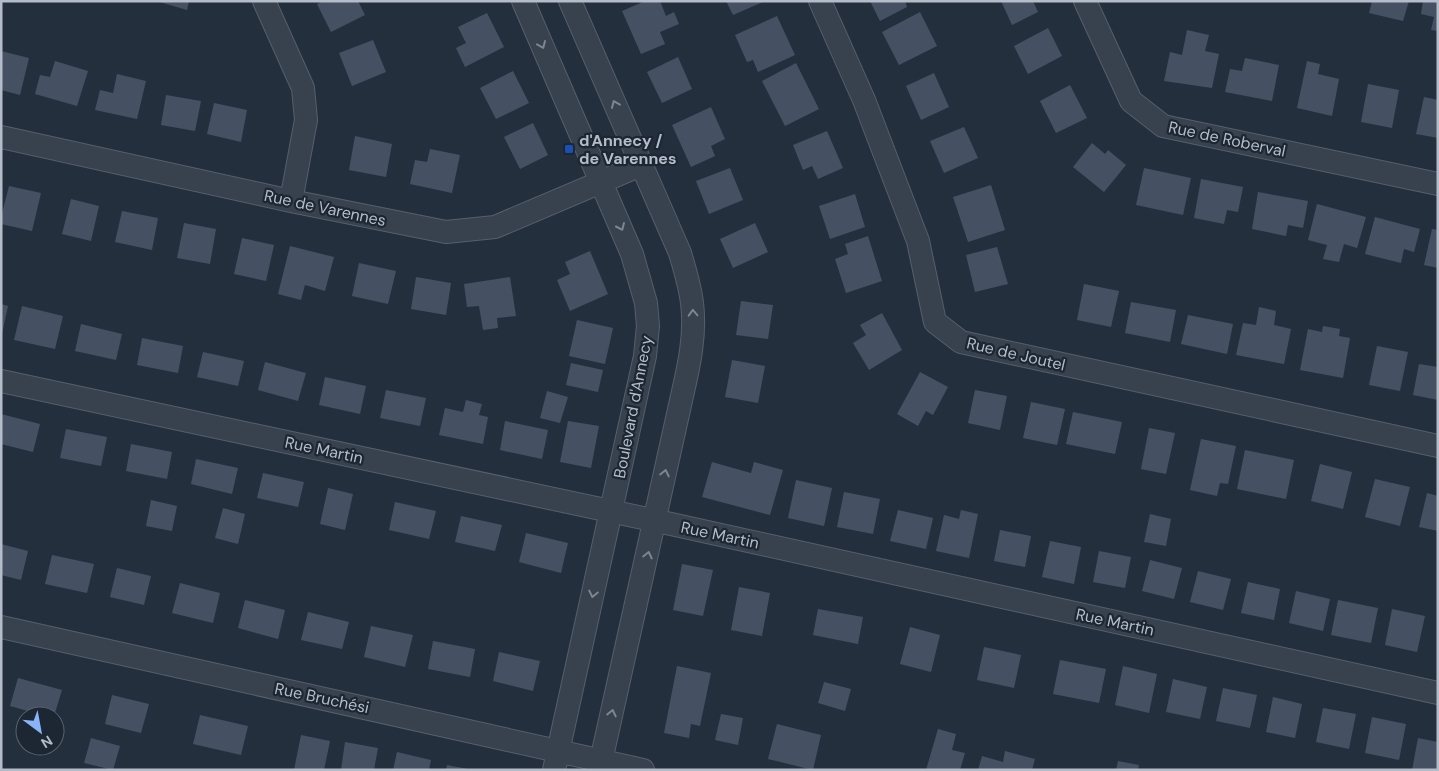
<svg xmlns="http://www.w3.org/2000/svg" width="1439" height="771" font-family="'DM Sans',sans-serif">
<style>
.building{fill:#455162}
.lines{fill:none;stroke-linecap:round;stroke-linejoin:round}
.street-casing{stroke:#565f6c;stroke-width:24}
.street{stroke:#38414e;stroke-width:22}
.oneway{stroke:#7c8592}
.transit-dot{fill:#1a4fb4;stroke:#1d2633;stroke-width:2}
.labels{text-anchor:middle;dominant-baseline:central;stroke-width:4.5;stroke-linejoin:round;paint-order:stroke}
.street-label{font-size:16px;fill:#b4bcc9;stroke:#1d2633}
.poi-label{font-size:16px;font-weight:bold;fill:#b4bcc9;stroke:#1d2633;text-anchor:start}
</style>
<rect width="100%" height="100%" fill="#242f3e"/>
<path class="building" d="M156,1H189L187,10Z
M323,1H358L365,15L331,32L317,4Z
M645,1H660L666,16L674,12L679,24L660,32L665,44L641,54L622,11Z
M726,1H765L733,15Z
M870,1H905L907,7L880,21Z
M1001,1H1033L1038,12L1012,25Z
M1372,1H1409L1403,21L1369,13Z
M1423,1H1438V31L1431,30L1434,17L1421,14Z
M920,12L937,46L899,65L882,32Z
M487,13L504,47L465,67L456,48L466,43L458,27Z
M777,16L795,55L758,72L753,60L747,62L735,35Z
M1048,28L1062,56L1028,74L1014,46Z
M1187,30L1209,35L1205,51L1219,54L1212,88L1164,81L1170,52L1182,55Z
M373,40L386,72L352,86L339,53Z
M1,51L29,58L20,95L1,90Z
M678,57L692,89L662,103L647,72Z
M1245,58L1279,65L1272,101L1225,92L1230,69L1242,71Z
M55,61L88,71L77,106L35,94L40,75L50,77Z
M1307,61L1320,64L1318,74L1339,79L1332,116L1297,108Z
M796,63L819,109L785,126L762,81Z
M513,71L529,103L496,119L480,88Z
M934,73L949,107L921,120L906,86Z
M117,74L146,81L137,119L95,110L100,90L113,93Z
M1368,84L1399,90L1392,128L1361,122Z
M1070,85L1087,118L1056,133L1040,101Z
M166,95L201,101L195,131L161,125Z
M1424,97L1438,100V138L1416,134Z
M214,103L247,110L241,142L207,134Z
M711,107L725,139L711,146L715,156L691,167L672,125Z
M533,123L548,155L520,169L504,137Z
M964,127L978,158L944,173L930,141Z
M827,131L843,168L818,179L812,166L803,170L793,145Z
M355,136L392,144L386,177L349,170Z
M1092,143L1105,154L1108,150L1126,165L1104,192L1073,167Z
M430,149L460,155L452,193L410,184L415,160L427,162Z
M730,168L743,200L709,214L696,181Z
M1144,168L1191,178L1183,215L1136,205Z
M1201,179L1243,187L1238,212L1227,210L1224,224L1194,218Z
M991,185L1005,230L968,242L953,197Z
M9,186L41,193L32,231L1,224V217Z
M1258,192L1308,201L1303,228L1288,225L1286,236L1252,229Z
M855,194L865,227L830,239L819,206Z
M71,199L99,206L91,241L62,234Z
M1317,204L1366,217L1357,248L1344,244L1339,262L1323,259L1327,245L1308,240Z
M122,211L158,218L152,250L115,242Z
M1375,217L1420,229L1414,252L1404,249L1401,263L1365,254Z
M184,223L216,229L210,264L177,258Z
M755,223L768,252L733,268L720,239Z
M1432,229L1438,230V268L1424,265Z
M868,236L882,281L846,293L835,259L848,254L845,244Z
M242,238L274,245L266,281L234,274Z
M290,246L334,257L325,291L305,285L301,300L278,294Z
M997,247L1008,284L975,292L966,255Z
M590,251L608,294L570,311L557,280L570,274L565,262Z
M359,263L396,271L388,304L352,296Z
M416,277L451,283L446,315L411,309Z
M510,277L516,316L497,318L498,328L483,330L479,306L467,307L464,284Z
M1084,284L1119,291L1111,327L1077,320Z
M741,301L773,305L768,339L736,335Z
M1131,302L1176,310L1170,342L1125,333Z
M1,304L8,306L2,334H1Z
M22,306L63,316L55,349L14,340Z
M1259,307L1276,311L1274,325L1291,329L1284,364L1236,355L1243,323L1256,325Z
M882,313L902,350L869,370L853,343L866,335L860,325Z
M1188,315L1233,324L1227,354L1181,344Z
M577,320L613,328L605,364L569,356Z
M81,324L122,334L116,360L75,351Z
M1323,326L1340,329L1339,336L1350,338L1343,378L1300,370L1308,329L1322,332Z
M142,338L183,346L178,373L137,365Z
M1377,346L1408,352L1400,391L1369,385Z
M203,352L244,361L238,386L197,377Z
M732,360L765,366L758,403L725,397Z
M265,362L306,373L298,401L258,390Z
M571,363L603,370L598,392L566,385Z
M1419,364L1438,367V400L1413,395Z
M920,372L948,387L933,415L926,411L918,426L897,414Z
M325,377L366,386L360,414L319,405Z
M386,390L426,398L420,426L380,418Z
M975,390L1007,396L1000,430L968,423Z
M547,391L568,397L560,423L540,418Z
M466,400L482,404L479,415L488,417L483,444L439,435L445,408L463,412Z
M1031,402L1065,409L1057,445L1023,438Z
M1073,412L1122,422L1115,454L1066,444Z
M1,414L40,424L33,452L1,444Z
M505,421L548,430L542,459L500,450Z
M568,421L599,426L591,468L560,462Z
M1149,428L1175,433L1166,474L1141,469Z
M66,429L107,437L101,466L60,458Z
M1201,439L1236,446L1228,484L1220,483L1217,496L1190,490Z
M131,444L172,452L167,479L126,471Z
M1245,450L1294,460L1286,499L1237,489Z
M196,459L238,468L232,494L191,484Z
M712,462L751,473L754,462L783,470L770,515L702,497Z
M1320,464L1352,472L1343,509L1311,501Z
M263,473L304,482L298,507L257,498Z
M1375,479L1410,487L1400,526L1365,517Z
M796,480L832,488L824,526L788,518Z
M328,488L353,494L345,530L320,524Z
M844,492L880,499L873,534L837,527Z
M1427,493L1438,496V531L1419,527Z
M151,500L177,506L172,531L146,526Z
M395,502L436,511L429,539L389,530Z
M223,508L245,514L238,544L215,538Z
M898,510L933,518L926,549L890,541Z
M961,510L978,514L969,558L936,551L944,515L959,519Z
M1150,514L1171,519L1166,546L1144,542Z
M461,516L502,525L495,551L455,542Z
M1000,530L1031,536L1025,567L994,561Z
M526,533L568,543L561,573L519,562Z
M1050,541L1081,547L1074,584L1042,577Z
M1,544L28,551L21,580L1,575Z
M1099,551L1131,557L1125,588L1093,582Z
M52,555L94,564L87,593L45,584Z
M1150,560L1182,568L1174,599L1142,591Z
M682,564L713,570L703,616L673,610Z
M117,568L151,576L144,605L110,597Z
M1198,571L1231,579L1223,610L1190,602Z
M1248,582L1280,589L1274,620L1241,613Z
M180,583L220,593L213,623L172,613Z
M739,587L770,593L762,636L731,630Z
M1296,591L1330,599L1323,631L1289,623Z
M245,600L285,610L278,639L238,628Z
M1338,600L1378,608L1371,643L1331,635Z
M818,609L863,617L858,644L813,635Z
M1392,609L1425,616L1417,652L1385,645Z
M308,612L349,622L342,649L301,640Z
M371,626L413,635L405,667L364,657Z
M910,627L940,635L931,672L900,664Z
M433,641L475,649L470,677L428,669Z
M984,647L1021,655L1014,688L977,680Z
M499,652L540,661L533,691L493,681Z
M1060,660L1106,669L1099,703L1053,694Z
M677,666L711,673L700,726L691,724L689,738L664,733Z
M1123,666L1157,674L1149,713L1115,705Z
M18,678L62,690L54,716H46L10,706Z
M1173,679L1207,687L1200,719L1166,712Z
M824,682L851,689L845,711L818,703Z
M1223,688L1257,695L1250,728L1216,721Z
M112,695L149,704L141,733L105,724Z
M1273,697L1302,704L1295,738L1266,732Z
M1323,708L1356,714L1349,749L1316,742Z
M721,714L743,718L738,745L715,740Z
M200,715L248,726L241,755L193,744Z
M1372,717L1406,724L1399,760L1365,753Z
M777,724L821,735L813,770L768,759Z
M938,729L956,734L952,750L965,753L960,770H926Z
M301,735L330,741L324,770H294Z
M91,738L120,746L113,770L84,763Z
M1418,738L1438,742V770H1412Z
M345,742L378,748L374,770H341Z
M1005,751L1035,759L1032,770H978L982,756L1003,762Z
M397,752L431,760L429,770H393Z
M1118,761L1139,765L1138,770H1116Z
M447,765L468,769V770H446Z"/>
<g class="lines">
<g class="street-casing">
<path id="street" d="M264,1L303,88L306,120L291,201
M523,1L632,254L646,303L648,326L645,356L554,770
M570,1L680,253C685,270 690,286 692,303C696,334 689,366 682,396L599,770
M820,1L864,100L918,241L935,322L961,342L1438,446
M1085,1L1131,101L1163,126L1438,184
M1,137L291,201L446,232L495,227L641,165
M1,381L671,524L1438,693
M1,627L643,770"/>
</g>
<use href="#street" class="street"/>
</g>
<defs><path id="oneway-chevron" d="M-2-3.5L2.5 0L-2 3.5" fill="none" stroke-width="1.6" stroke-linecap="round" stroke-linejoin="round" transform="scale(1.25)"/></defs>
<g class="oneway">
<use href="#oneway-chevron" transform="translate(542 45) rotate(67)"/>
<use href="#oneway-chevron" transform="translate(615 104) rotate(-113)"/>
<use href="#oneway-chevron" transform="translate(621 227) rotate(66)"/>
<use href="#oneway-chevron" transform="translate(693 313) rotate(-92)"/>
<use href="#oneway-chevron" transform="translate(665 473) rotate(-77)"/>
<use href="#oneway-chevron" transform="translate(648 555) rotate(-77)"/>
<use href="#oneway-chevron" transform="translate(593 594) rotate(102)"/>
<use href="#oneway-chevron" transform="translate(612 713) rotate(-77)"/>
</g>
<rect class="transit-dot" x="564" y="144" width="10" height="10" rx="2.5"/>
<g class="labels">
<g class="street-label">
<text transform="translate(1227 139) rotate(12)">Rue de Roberval</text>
<text transform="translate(325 208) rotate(12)">Rue de Varennes</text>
<text transform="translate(1016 354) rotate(13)">Rue de Joutel</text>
<text transform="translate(633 407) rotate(-79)">Boulevard d'Annecy</text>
<text transform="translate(324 450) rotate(12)">Rue Martin</text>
<text transform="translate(720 535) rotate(12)">Rue Martin</text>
<text transform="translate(1115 622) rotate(12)">Rue Martin</text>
<text transform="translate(322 698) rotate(12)">Rue Bruchési</text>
</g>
<g class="poi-label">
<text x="579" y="140">d'Annecy /<tspan x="579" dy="18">de Varennes</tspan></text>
</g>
</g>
<rect width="1439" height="771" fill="none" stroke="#b4bcc9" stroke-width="5"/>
<g transform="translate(40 731) rotate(148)"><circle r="24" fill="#1d2633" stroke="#59626f"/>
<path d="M0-4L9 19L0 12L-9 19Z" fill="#8ab4f8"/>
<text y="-8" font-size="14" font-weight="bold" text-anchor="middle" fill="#b4bcc9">N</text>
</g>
</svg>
